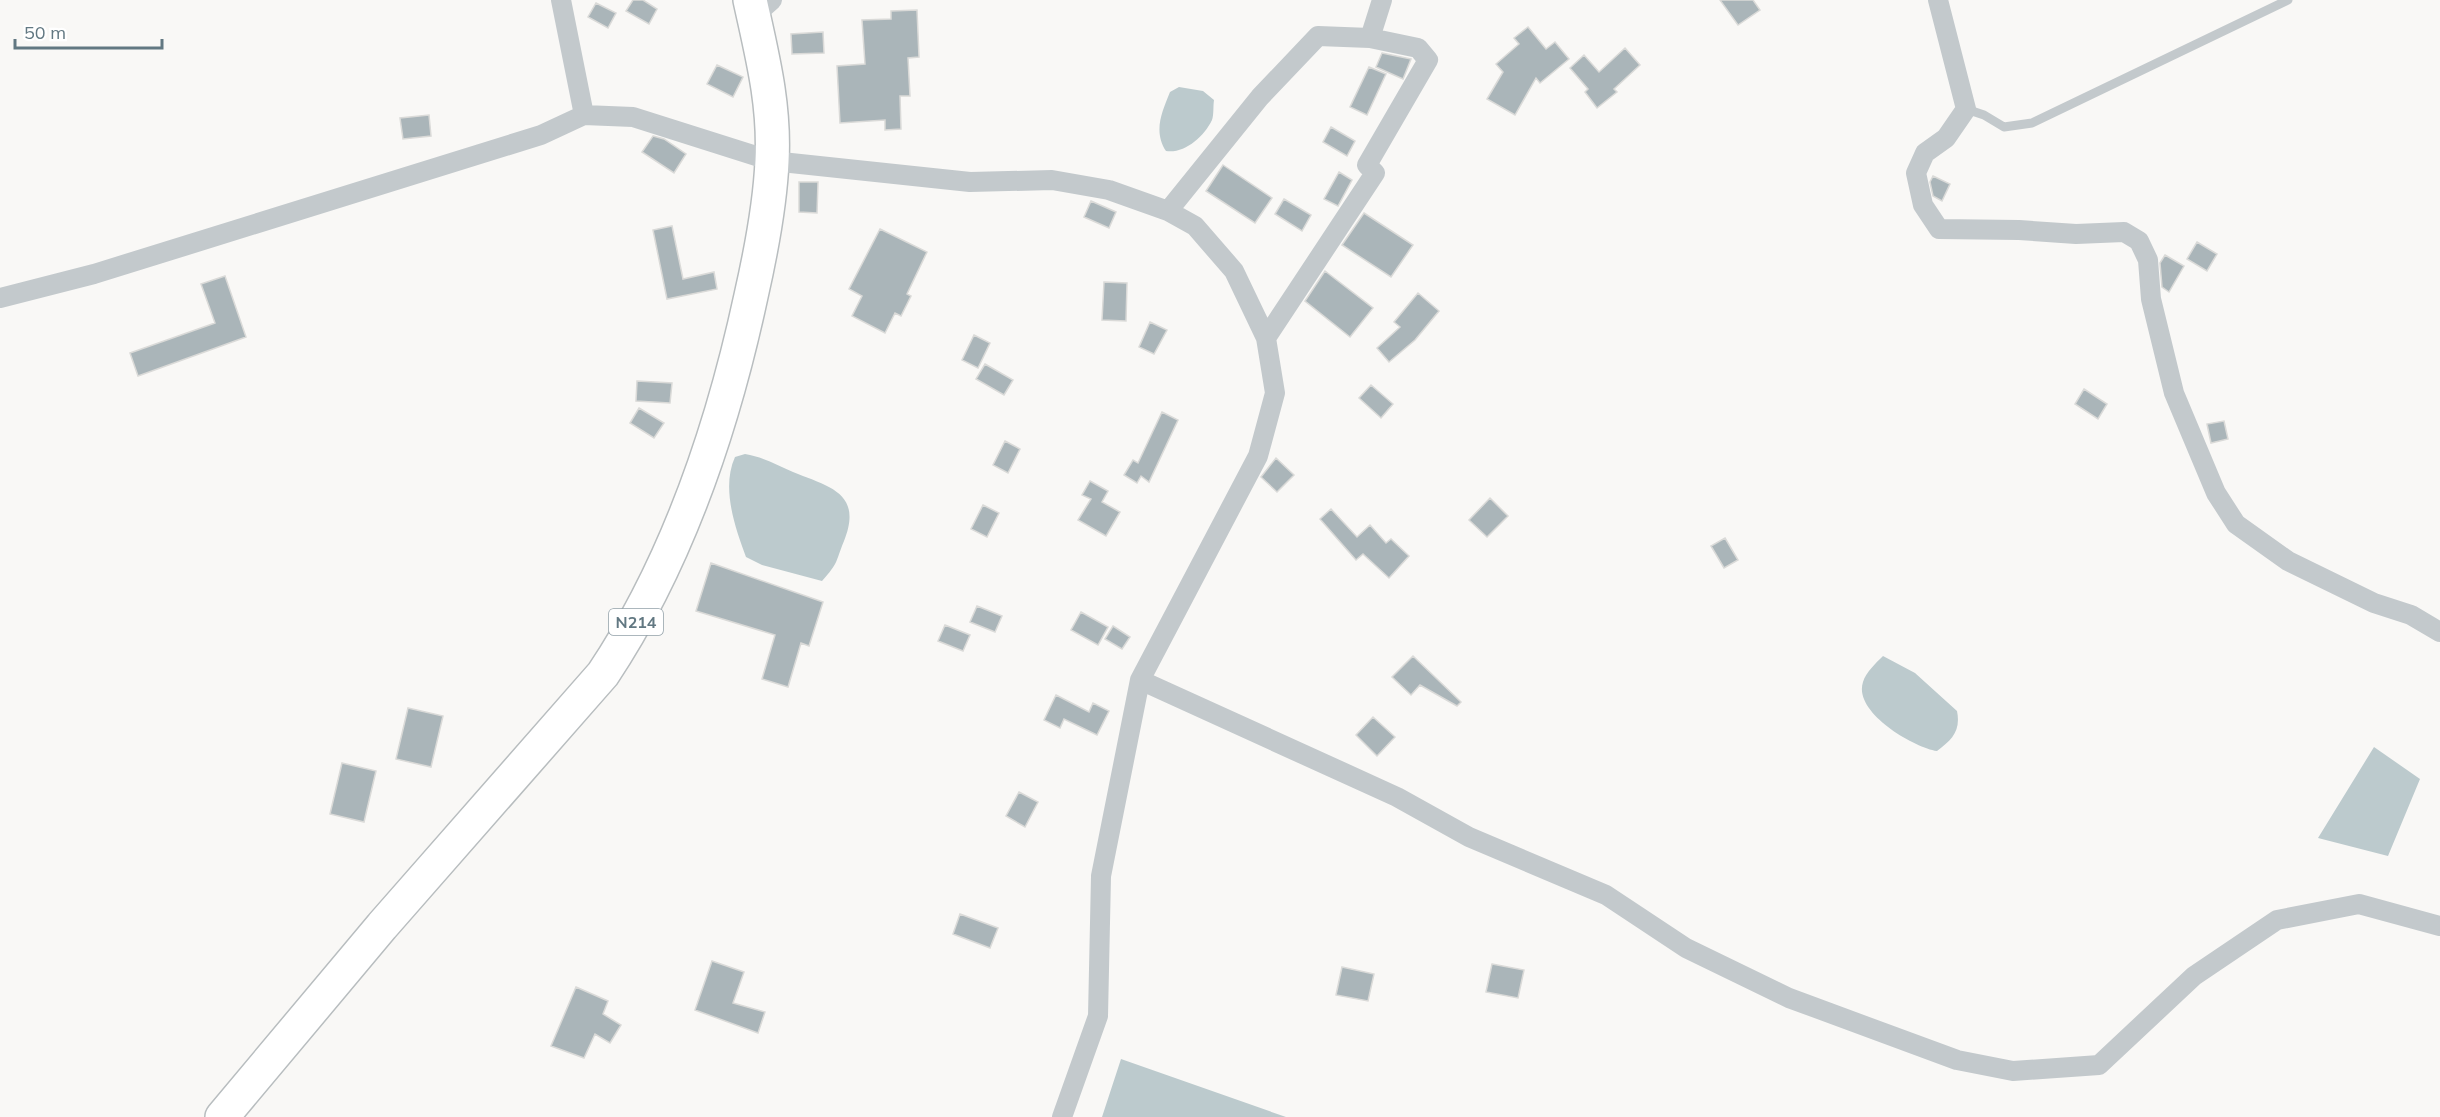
<svg xmlns="http://www.w3.org/2000/svg" width="2440" height="1117" font-family="Mulish,sans-serif">
<style>
.water{fill:#bccacd}
.building{fill:#aab5b9;stroke:#dadad8;stroke-width:1.5}
.lines{fill:none;stroke-linecap:round;stroke-linejoin:round}
.highway-casing{stroke:#b8bdbf;stroke-width:36}
.lane{stroke:#c3c9cc;stroke-width:9}
.street{stroke:#c3c9cc;stroke-width:20}
.highway{stroke:#fff;stroke-width:33}
.labels{text-anchor:middle;dominant-baseline:central;stroke-width:6;stroke-linejoin:round;paint-order:stroke}
.shield{fill:#fff;stroke:#91a0a8;stroke-width:1.5}
.shield-label{font-size:16px;font-weight:bold;fill:#627882}
</style>
<rect width="100%" height="100%" fill="#f9f8f6"/>
<path class="water" d="M1179,87L1203,91L1214,100C1213,106 1214,115 1212,120C1204,137 1184,154 1166,151C1153,131 1162,112 1170,92Z
M745,454C763,457 777,465 793,472C830,487 863,493 844,541C835,563 839,562 822,581L762,565L746,557C735,527 721,488 735,457Z
M1883,656L1915,673L1957,711C1961,731 1952,740 1937,751C1913,747 1853,712 1863,682C1866,672 1876,663 1883,656Z
M2374,747L2420,779L2388,856L2318,838Z
M1121,1059L1286,1117H1102Z"/>
<path class="building" d="M633,0H643L657,9L649,24L626,11Z
M1720,0H1753L1760,10L1738,25Z
M596,3L616,13L608,28L588,17Z
M917,10L919,57L908,58L910,96H900L901,129L885,130V120L840,123L837,66L865,64L862,20L891,19V11Z
M1528,27L1546,49L1555,42L1569,59L1540,83L1536,78L1515,115L1487,99L1503,72L1496,64L1519,44L1514,38Z
M823,32L824,53L792,54L791,34Z
M1625,48L1640,65L1614,89L1617,92L1597,108L1585,92L1588,89L1570,68L1584,55L1599,72Z
M1382,53L1411,59L1403,79L1376,67Z
M717,65L743,77L733,97L707,84Z
M1369,67L1386,74L1367,115L1350,107Z
M429,115L431,136L403,139L400,118Z
M1331,127L1355,141L1347,156L1323,142Z
M653,136L664,139L686,154L674,173L642,152Z
M1223,165L1272,198L1255,223L1206,191Z
M1339,172L1352,180L1338,206L1324,199Z
M1933,176L1950,184L1942,201L1933,196L1930,182Z
M799,182H818L817,213L799,212Z
M1284,199L1311,215L1302,231L1275,214Z
M1091,201L1116,212L1109,228L1084,217Z
M1364,213L1413,245L1391,277L1342,245Z
M672,226L683,279L714,272L717,289L667,299L653,230Z
M880,229L927,252L907,294L911,296L901,316L895,313L885,333L852,316L862,296L849,289Z
M2197,242L2217,254L2207,271L2187,259Z
M2165,255L2184,266L2169,292L2162,287L2160,263Z
M1325,271L1373,308L1350,337L1305,301Z
M225,276L246,337L138,376L130,353L215,323L201,284Z
M1104,282L1127,283L1126,321L1102,320Z
M1418,293L1439,311L1415,340L1389,362L1377,348L1400,327L1394,322Z
M1150,322L1167,330L1154,354L1139,347Z
M974,335L990,343L978,368L962,360Z
M985,364L1013,380L1004,395L976,379Z
M637,381L672,383L670,403L636,401Z
M1371,385L1393,404L1381,418L1359,398Z
M2084,389L2107,404L2098,419L2075,404Z
M639,408L664,423L654,438L630,423Z
M1162,412L1178,420L1149,482L1141,476L1137,483L1124,475L1133,460L1138,463Z
M2224,421L2228,439L2211,443L2207,424Z
M1005,441L1020,449L1008,473L993,465Z
M1276,458L1294,475L1277,492L1261,477Z
M1090,481L1108,491L1102,502L1120,512L1106,536L1078,520L1091,499L1082,495Z
M1490,498L1508,516L1487,537L1469,520Z
M983,505L999,513L987,537L971,529Z
M1331,509L1357,537L1370,525L1386,543L1391,539L1409,556L1389,578L1363,554L1356,560L1320,519Z
M1725,538L1738,560L1724,568L1711,546Z
M711,563L823,602L809,646L801,643L788,687L762,679L775,635L696,611Z
M977,606L1002,616L995,632L970,622Z
M1081,612L1108,627L1098,645L1071,630Z
M945,625L970,635L963,651L938,641Z
M1113,626L1130,637L1122,649L1105,639Z
M1413,656L1461,702L1457,706L1420,685L1411,695L1392,677Z
M1056,695L1089,712L1093,703L1109,711L1097,735L1064,719L1060,728L1044,720Z
M408,708L443,716L431,767L396,759Z
M1373,717L1395,737L1377,756L1356,735Z
M342,763L376,771L364,822L330,814Z
M1019,792L1038,802L1025,827L1006,816Z
M960,914L998,928L990,948L953,934Z
M712,961L744,972L733,1003L765,1012L758,1033L695,1010Z
M1492,964L1524,970L1518,998L1486,992Z
M1342,967L1374,974L1368,1001L1336,995Z
M576,987L608,1001L603,1014L621,1025L610,1043L595,1034L584,1058L551,1046Z"/>
<g class="lines">
<g class="highway-casing">
<path id="highway" d="M222,1117L382,926L603,674C677,563 723,426 751,296C761,252 770,207 772,161C775,104 762,55 750,0"/>
</g>
<path class="lane" d="M1966,109L1984,115L2004,127L2032,123L2288,0"/>
<path class="street" d="M561,0L584,115
M1938,0L1966,109L1946,138L1925,153L1916,173L1923,205L1939,229L2019,230L2076,234L2124,232L2139,241L2148,260L2151,299L2174,393L2216,493L2236,524L2288,561L2374,603L2411,615L2440,632
M754,16L772,0
M1370,38L1382,0
M1168,211L1260,97L1318,36L1370,38L1418,48L1428,60L1367,165L1375,173L1266,338
M0,298L94,274L541,135L584,115L633,117L772,161L970,182L1052,180L1109,190L1168,211L1195,226L1234,271L1266,338L1275,393L1258,456L1140,680L1101,876L1098,1016L1062,1117
M1140,680L1397,797L1469,837L1606,895L1686,948L1789,998L1957,1060L2013,1071L2099,1065L2194,976L2277,920L2359,904L2440,926"/>
<use href="#highway" class="highway"/>
</g>
<g class="labels">
<rect class="shield" x="609" y="609" width="54" height="26" rx="4.5"/>
<g class="shield-label">
<text x="636" y="622">N214</text>
</g>
</g>
<path d="M15 39v9h147v-9" fill="none" stroke="#627882" stroke-width="3"/>
<text x="24" y="39" font-size="18" fill="#627882" stroke="#ffffff" stroke-width="4.5" paint-order="stroke">50 m</text>
</svg>
